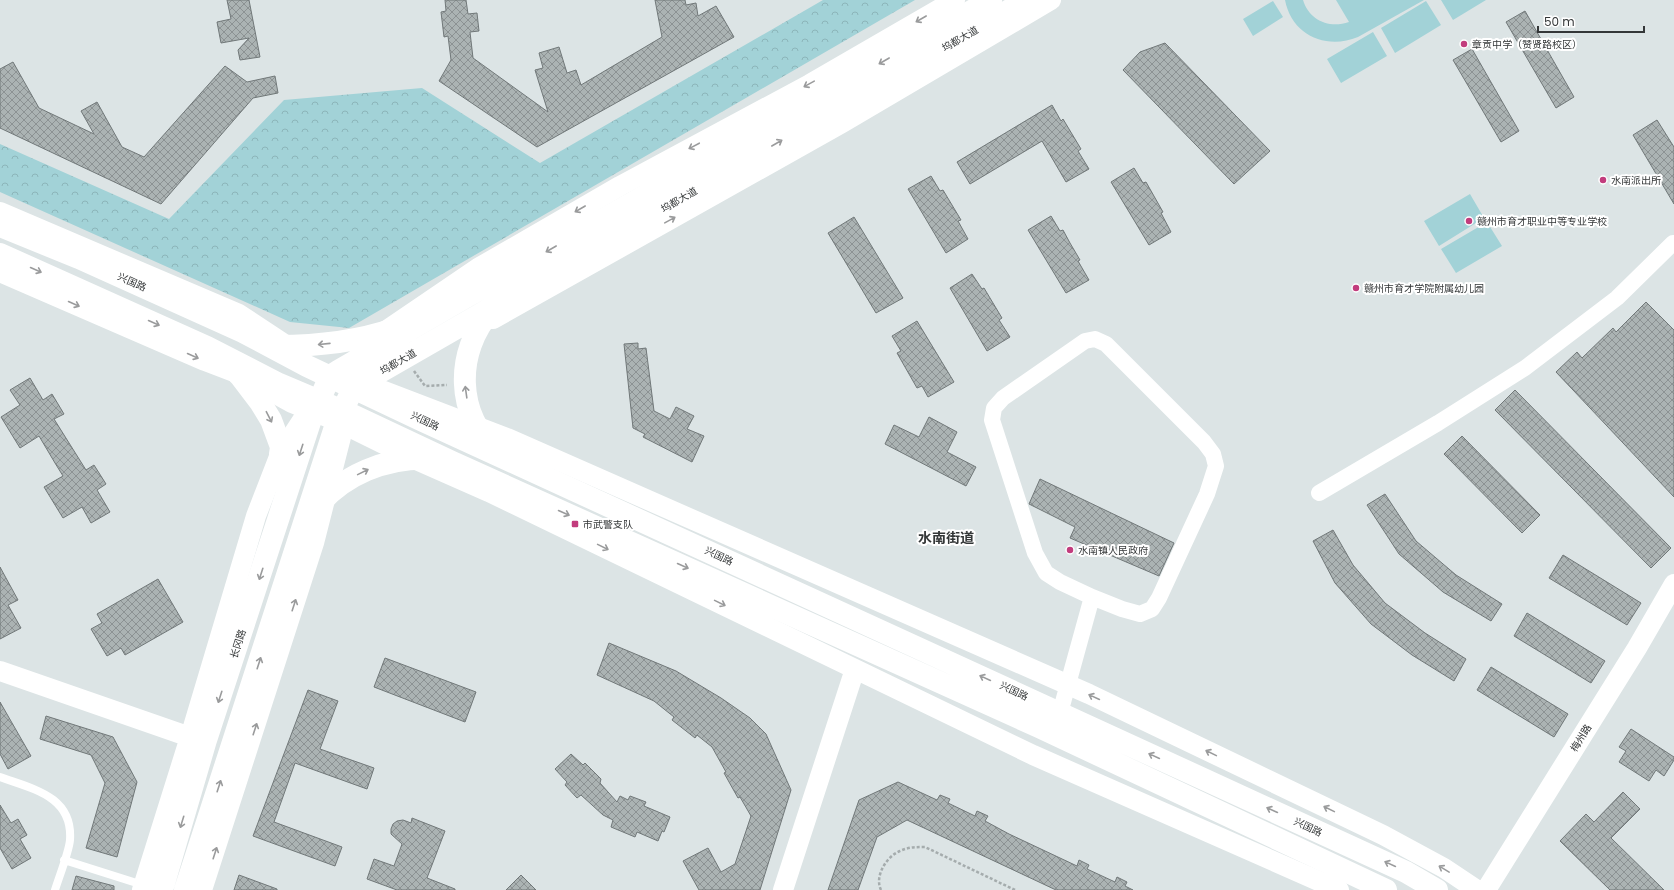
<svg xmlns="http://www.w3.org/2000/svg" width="1674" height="890" font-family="Poppins,'Noto Sans SC',sans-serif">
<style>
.forest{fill:url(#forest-crowns)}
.garden{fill:#a2d2d7}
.building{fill:url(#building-cross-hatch);stroke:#717879}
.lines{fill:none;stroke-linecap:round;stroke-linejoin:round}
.path{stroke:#a5acad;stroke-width:2.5;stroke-dasharray:3 2;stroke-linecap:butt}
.service{stroke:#fff;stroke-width:8}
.minor{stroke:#fff;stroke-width:16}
.tertiary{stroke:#fff;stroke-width:20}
.primary{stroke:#fff;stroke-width:22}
.oneway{stroke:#9a9b9c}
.poi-dot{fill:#c23c7d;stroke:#fff;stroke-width:1.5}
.labels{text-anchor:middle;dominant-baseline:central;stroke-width:4;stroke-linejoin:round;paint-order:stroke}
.street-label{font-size:10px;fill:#343738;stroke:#fff}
.poi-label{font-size:10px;fill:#343738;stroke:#fff;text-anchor:start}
.district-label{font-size:14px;font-weight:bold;fill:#343738;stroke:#fff}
</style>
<defs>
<pattern id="forest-crowns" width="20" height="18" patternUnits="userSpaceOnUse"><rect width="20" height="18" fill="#a2d2d7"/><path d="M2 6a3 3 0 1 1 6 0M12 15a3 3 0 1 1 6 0" fill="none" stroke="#8cb5b9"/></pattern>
<pattern id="building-cross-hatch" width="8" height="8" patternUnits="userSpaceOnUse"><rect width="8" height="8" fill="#abb3b3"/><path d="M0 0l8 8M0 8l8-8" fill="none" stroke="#8c9293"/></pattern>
</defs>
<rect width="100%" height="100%" fill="#dce4e5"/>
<path class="forest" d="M823,0H915L349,328L290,322L0,192V144L169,219L284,100L422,88L540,163Z"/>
<path class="garden" d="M1285,0H1303C1309,20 1329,29 1349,22L1336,0H1424L1358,37C1327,50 1292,36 1285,0Z
M1441,0H1486L1453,20Z
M1273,1L1283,17L1253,36L1243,19Z
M1426,1L1441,25L1395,53L1381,28Z
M1373,32L1387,56L1341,83L1327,59Z
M1470,194L1484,218L1439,246L1424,221Z
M1487,222L1502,246L1456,273L1441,249Z"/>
<path class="building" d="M227,0H249L260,57L240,60L238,50L249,38L221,43L217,22L231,19Z
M445,0H466L468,14L477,13L479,31L470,32L473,58L548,112L535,70L543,68L539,53L559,47L567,73L576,70L581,85L662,37L655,0H685L686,5L696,3L698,16L716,6L734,37L537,147L439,81L451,60L448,36L444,37L441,12L446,11Z
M1525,11L1574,97L1556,108L1506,22Z
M1165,43L1270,151L1234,184L1123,70L1140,52Z
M1472,49L1519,131L1501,142L1453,60Z
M13,62L39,108L94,134L81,111L97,102L122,147L144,157L225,66L247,82L275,76L278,93L253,98L161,204L0,128V69Z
M1052,105L1061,121L1063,119L1081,149L1078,151L1089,169L1066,182L1042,141L970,184L957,162Z
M1657,120L1674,147V204L1633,135Z
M1134,168L1143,183L1146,182L1163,212L1161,213L1171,232L1149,245L1111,182Z
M931,176L940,191L943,190L961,220L958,221L968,239L946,253L908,189Z
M1051,216L1060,231L1063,230L1070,243L1080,260L1078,261L1089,280L1066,293L1028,230Z
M854,217L903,298L876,313L828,233Z
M972,274L982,289L984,288L1002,318L999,320L1010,337L987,351L950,288Z
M1646,302L1674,330V497L1556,372L1577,352L1582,358L1613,328L1616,332Z
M917,321L954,382L928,397L922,386L917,388L897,353L901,351L892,336Z
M638,343V349L646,348L654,411L670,419L676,407L694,416L687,429L704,436L692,462L643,437L645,434L633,428L624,344Z
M30,378L43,400L52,394L64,414L54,419L86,470L94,465L106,484L97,490L110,512L91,523L82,507L63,518L44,487L63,476L55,463L39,436L20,448L1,417L20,405L10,390Z
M1515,390L1671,548L1651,568L1495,410Z
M929,417L957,432L947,452L976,467L966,486L885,444L894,425L919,437Z
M1462,436L1540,515L1522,533L1444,454Z
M1040,479L1174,543L1159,576L1070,538L1075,527L1029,504Z
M1385,494L1416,541L1456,575L1502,604L1491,621L1443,592L1399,554L1367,505Z
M1333,530L1353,565L1385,603L1425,633L1466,659L1454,681L1412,655L1371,624L1335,583L1313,541Z
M1563,555L1641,603L1627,625L1549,578Z
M0,567L18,600L8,605L21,628L0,639Z
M158,579L183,622L125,655L121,648L107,656L91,629L102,623L97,614Z
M1527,613L1605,661L1591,683L1514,636Z
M609,643L676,671L721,698L750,718L766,734L791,790L760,890H699L683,861L708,848L721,872L735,864L751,816L740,797L738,798L724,773L726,772L712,747L697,735L695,738L672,720L674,717L654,701L597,675Z
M385,658L476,692L465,722L374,687Z
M1491,667L1568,714L1554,737L1477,690Z
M308,690L338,701L320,749L374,768L367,789L295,763L274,822L342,847L335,866L253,836Z
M0,702L31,756L8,769L0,754Z
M46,716L113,737L137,782L117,857L86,848L105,783L91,755L40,739Z
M1631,729L1674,757V760L1664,776L1656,770L1649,781L1619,762L1626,751L1619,747Z
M571,754L583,765L585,763L601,779L600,783L617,802L620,796L628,800L630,796L646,802L644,806L670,817L664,832L662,831L658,841L637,832L635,837L611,827L613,820L603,815L581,795L577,798L565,785L567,782L555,769Z
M898,782L937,800L940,795L950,799L948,803L975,816L977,811L988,816L985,821L1009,834L1077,866L1079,860L1089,865L1087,869L1115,882L1117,877L1127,882L1125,886L1133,890H1056L907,820L877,837L858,890H828L859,800Z
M1623,792L1640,809L1611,838L1664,890H1610L1560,841L1586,814L1594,822Z
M0,805L11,823L18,819L27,835L20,839L31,858L12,869L0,848Z
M412,818L445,831L427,878L455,889V890H397L367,879L374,859L394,866L402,844L391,834V829L393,824L397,821L403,820L411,823Z
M239,875L277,889V890H234Z
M521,875L536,890H506Z
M76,876L114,886V890H72Z"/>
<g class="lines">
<path class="path" d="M414,371L425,386L447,385
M881,890C874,876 887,856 900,851C908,847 916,847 925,847L1015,890"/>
<path class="service" d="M0,777C33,789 73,796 70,840C69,852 59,877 55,890
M64,860L143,885"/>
<path class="minor" d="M1319,493L1438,423L1525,368L1617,298L1673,243
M1060,713L1092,597L1122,609L1140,614L1152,609L1159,598L1207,494L1216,466L1213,454L1204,442L1106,344L1095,339L1085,341L1003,398L994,408L992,420L1035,553L1046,573L1060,582L1092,597"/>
<path class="tertiary" d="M0,212L239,314L286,345
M0,272L205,361L239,374L292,403L337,421L412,458L489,492L1033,755L1339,890
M493,319L842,123L1051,0
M378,336L478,268L620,186L810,84L955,0
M366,384L507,438L1089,694L1383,835L1444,868L1477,890
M0,671L190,737
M142,890L190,737L256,516L280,454L303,419L308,406
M202,890L314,543L341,437
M783,890L855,669
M1486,890L1637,648L1674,584"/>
<path class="primary" d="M0,226L79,258L243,332L307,366L421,420L1406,872L1437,890
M0,254L207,347L279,384L350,414L452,462L1039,727L1386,890
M491,311C455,351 455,416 498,452
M273,345L277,346C317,346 356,342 394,329
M228,363L241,377L260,402L271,420L281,447L280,454L285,465L286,489
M310,516C339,474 389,455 438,459
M162,890L206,740L310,422L330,376L338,371L466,297L991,0
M185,890L337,421L354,387L1027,0"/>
</g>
<defs><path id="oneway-shaft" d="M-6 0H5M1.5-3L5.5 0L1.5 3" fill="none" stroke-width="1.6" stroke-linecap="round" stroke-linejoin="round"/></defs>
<g class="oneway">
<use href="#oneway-shaft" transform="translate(921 19) rotate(150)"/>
<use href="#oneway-shaft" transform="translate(884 61) rotate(150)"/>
<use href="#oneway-shaft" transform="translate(809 84) rotate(151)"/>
<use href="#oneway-shaft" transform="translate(777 143) rotate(-30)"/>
<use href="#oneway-shaft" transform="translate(694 146) rotate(152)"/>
<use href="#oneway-shaft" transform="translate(580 209) rotate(150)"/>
<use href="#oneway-shaft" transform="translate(670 220) rotate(-29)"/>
<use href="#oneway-shaft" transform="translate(551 249) rotate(150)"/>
<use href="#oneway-shaft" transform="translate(36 270) rotate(24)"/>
<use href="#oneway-shaft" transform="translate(74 304) rotate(24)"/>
<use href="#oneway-shaft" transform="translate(154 323) rotate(24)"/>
<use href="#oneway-shaft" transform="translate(324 344) rotate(174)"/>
<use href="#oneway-shaft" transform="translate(193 356) rotate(24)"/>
<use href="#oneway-shaft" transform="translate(466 392) rotate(-98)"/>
<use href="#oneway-shaft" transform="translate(269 417) rotate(63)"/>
<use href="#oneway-shaft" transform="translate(301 450) rotate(108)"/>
<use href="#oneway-shaft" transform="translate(363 472) rotate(-26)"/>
<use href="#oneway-shaft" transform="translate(564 513) rotate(24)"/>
<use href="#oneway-shaft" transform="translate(603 547) rotate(26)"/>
<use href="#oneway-shaft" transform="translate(683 566) rotate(24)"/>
<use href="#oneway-shaft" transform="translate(261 574) rotate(108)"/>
<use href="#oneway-shaft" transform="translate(720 603) rotate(26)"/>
<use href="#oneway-shaft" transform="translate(294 605) rotate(-72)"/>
<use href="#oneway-shaft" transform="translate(259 663) rotate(-72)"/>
<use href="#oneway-shaft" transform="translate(985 678) rotate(-155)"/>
<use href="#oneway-shaft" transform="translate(220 697) rotate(108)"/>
<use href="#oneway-shaft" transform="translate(1094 697) rotate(-155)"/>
<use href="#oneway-shaft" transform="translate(255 729) rotate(-72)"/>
<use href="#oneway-shaft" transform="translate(1211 753) rotate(-154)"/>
<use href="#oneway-shaft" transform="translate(1154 756) rotate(-155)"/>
<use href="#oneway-shaft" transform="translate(219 786) rotate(-72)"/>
<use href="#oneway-shaft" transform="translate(1329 809) rotate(-154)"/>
<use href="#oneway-shaft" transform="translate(1272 810) rotate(-155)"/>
<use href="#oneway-shaft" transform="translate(182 822) rotate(107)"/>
<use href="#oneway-shaft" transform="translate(215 853) rotate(-72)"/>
<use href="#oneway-shaft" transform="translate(1390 864) rotate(-155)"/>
<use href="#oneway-shaft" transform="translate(1444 869) rotate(-149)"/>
</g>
<g class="poi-dot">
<circle cx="1464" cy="44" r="4"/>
<circle cx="1603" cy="180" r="4"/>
<circle cx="1469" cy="221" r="4"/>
<circle cx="1356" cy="288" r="4"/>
<rect x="571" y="520" width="8" height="8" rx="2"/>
<circle cx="1070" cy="550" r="4"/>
</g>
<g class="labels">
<g class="street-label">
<text transform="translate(960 39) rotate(-30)">坞都大道</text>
<text transform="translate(679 200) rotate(-30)">坞都大道</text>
<text transform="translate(132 282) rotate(24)">兴国路</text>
<text transform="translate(398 362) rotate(-30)">坞都大道</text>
<text transform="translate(425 421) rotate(25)">兴国路</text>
<text transform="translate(719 556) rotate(25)">兴国路</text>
<text transform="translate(238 644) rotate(-72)">长冈路</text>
<text transform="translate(1014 691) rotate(25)">兴国路</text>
<text transform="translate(1581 738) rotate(-58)">梅州路</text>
<text transform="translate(1308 827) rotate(25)">兴国路</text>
</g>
<g class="poi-label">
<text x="1472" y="44">章贡中学（赞贤路校区）</text>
<text x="1611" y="180">水南派出所</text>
<text x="1477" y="221">赣州市育才职业中等专业学校</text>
<text x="1364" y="288">赣州市育才学院附属幼儿园</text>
<text x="583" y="524">市武警支队</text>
<text x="1078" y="550">水南镇人民政府</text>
</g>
<g class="district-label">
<text x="946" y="538">水南街道</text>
</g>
</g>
<path d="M1538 26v6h106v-6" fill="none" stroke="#343738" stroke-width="2"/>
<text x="1544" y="26" font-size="12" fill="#343738" stroke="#ffffff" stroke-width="3" paint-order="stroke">50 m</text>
</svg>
